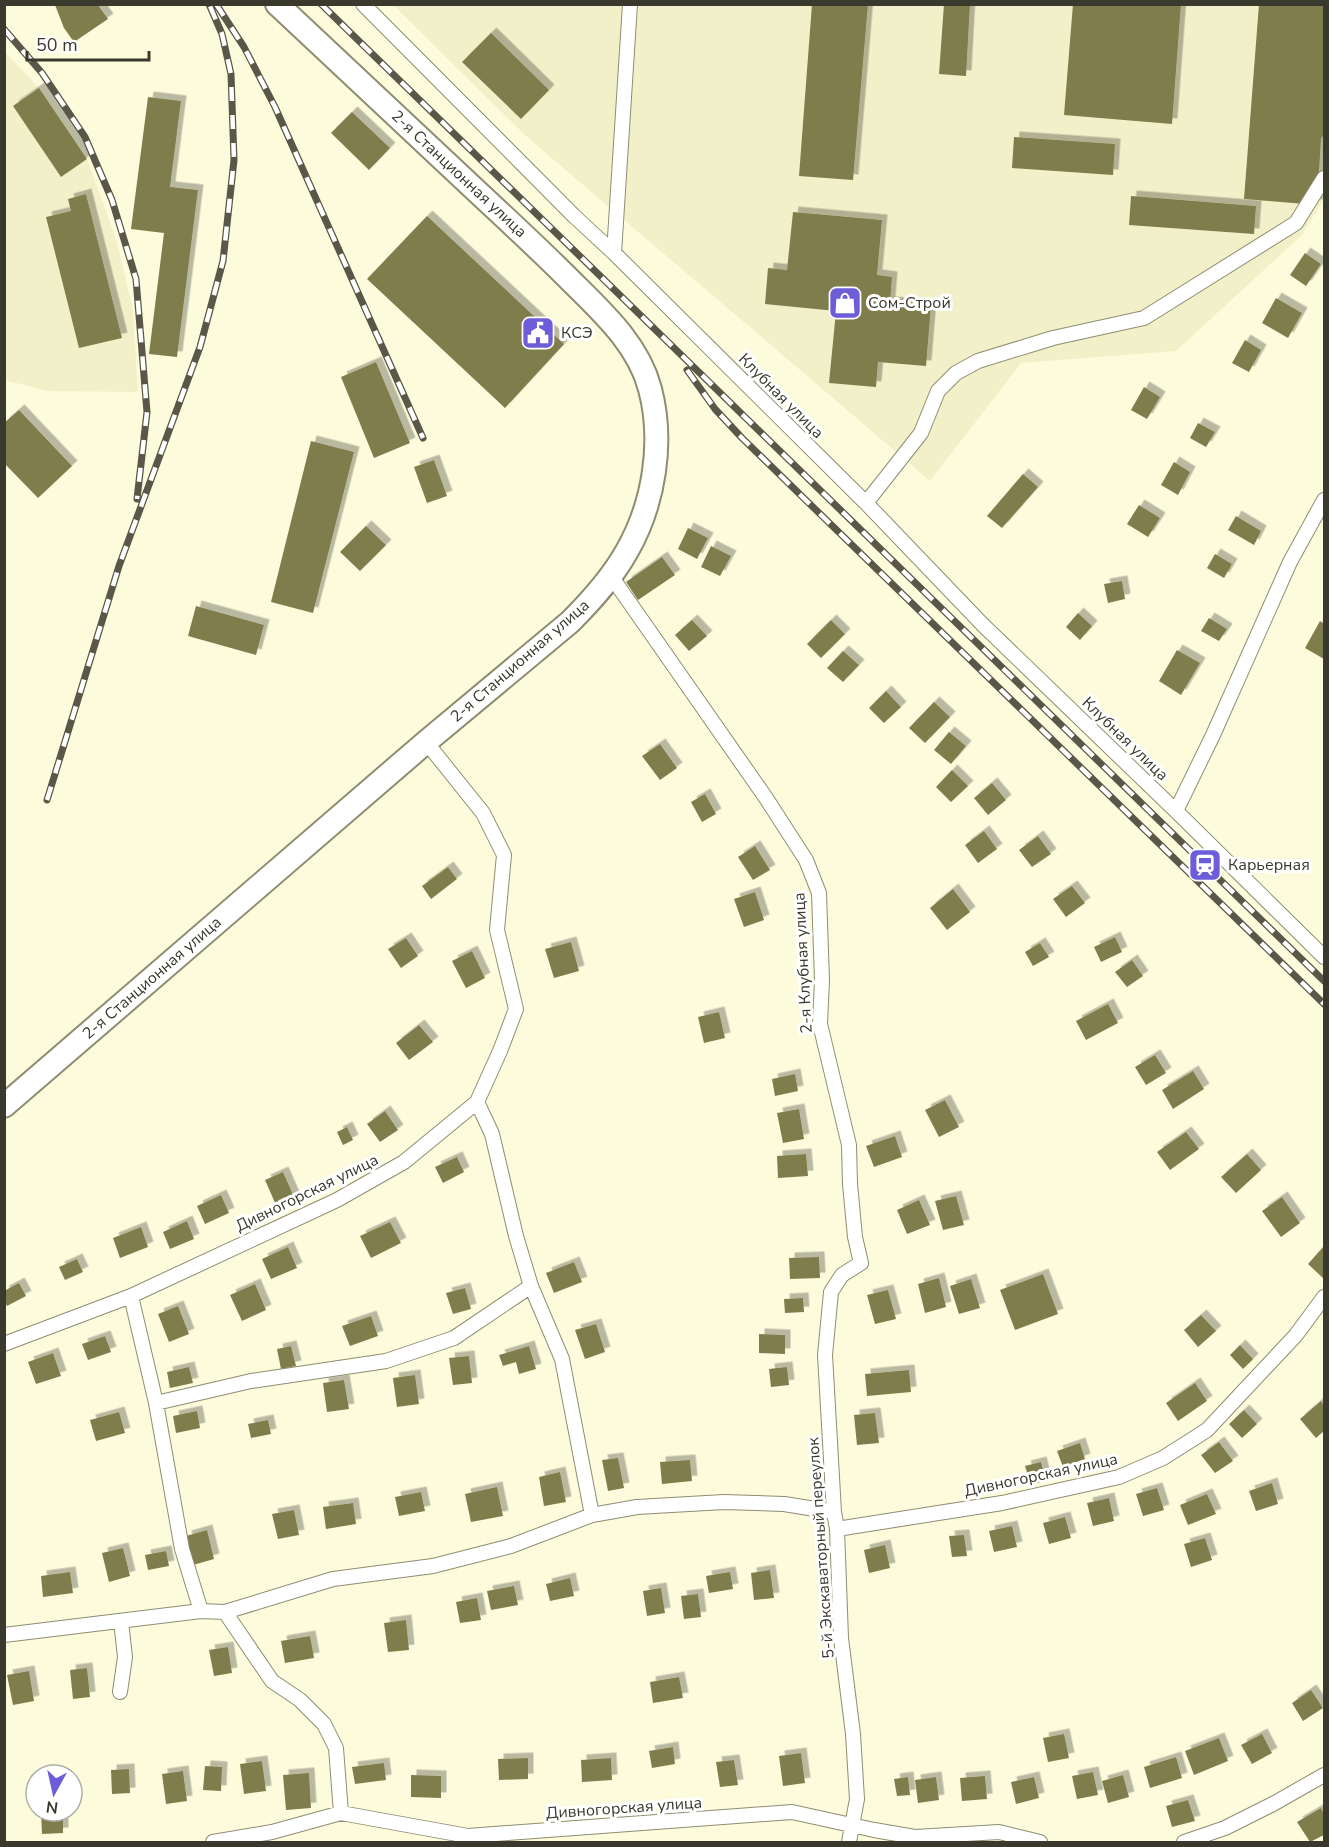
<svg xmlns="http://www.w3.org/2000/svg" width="1329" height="1847" font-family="'Nunito Sans',sans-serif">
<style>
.built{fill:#f2f0c9}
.building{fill:#807d4d;filter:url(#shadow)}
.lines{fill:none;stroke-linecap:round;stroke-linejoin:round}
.street-casing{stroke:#8f8d71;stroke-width:16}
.primary-casing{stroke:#8f8d71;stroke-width:26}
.street{stroke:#fff;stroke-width:14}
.primary{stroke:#fff;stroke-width:22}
.rail-casing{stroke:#585748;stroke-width:7}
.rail{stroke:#fff;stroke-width:4.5;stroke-dasharray:14;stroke-linecap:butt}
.labels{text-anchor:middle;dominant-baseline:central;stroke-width:6;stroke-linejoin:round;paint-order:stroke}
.street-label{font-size:16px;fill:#3a392d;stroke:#fff}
.poi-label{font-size:16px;fill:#3a392d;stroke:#fff;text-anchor:start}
</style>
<defs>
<filter id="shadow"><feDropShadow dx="5.5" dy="-5.5" stdDeviation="0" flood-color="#0004"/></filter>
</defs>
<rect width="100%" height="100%" fill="#fcfbdc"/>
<path class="built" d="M393,5H1324V199L1302,235L1176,351L1021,363L930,481L526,136Z
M4,51L39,88L87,159L117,242L133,311L138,392L47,391L5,380Z"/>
<path class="building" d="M812,4H868L853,180L799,176Z
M944,4H970L966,76L939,74Z
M1073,4H1181L1172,124L1064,115Z
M1259,4H1324V134L1321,139L1317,205L1244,199Z
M55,5H98L108,19L74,42L64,28Z
M491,33L549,90L521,119L462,62Z
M39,88L87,159L61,177L13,106Z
M148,97L181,101L170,187L198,190L177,357L149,354L164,233L131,229Z
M352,112L390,148L369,170L331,133Z
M1014,137L1115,144L1113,175L1012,168Z
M86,194L122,338L79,348L46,217L71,211L68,199Z
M1131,196L1256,206L1254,234L1129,225Z
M793,212L882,220L877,275L892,277L890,302L931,306L926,366L878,362L876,387L829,383L836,311L765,304L768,268L787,270Z
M427,216L564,344L505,408L367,279Z
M1305,253L1321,264L1306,286L1290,275Z
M1276,298L1302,313L1288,338L1262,323Z
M1245,340L1261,350L1249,372L1232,363Z
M376,362L410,443L374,458L341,377Z
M1144,387L1160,397L1147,419L1131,410Z
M19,410L72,466L38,498L4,463V423Z
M1198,423L1215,432L1206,447L1190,438Z
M311,441L354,452L313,613L271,602Z
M434,460L447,496L427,503L414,467Z
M1174,462L1190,472L1178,495L1161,485Z
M1023,474L1038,487L1002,528L987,516Z
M1139,505L1160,518L1148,537L1127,524Z
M1236,516L1261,531L1254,545L1228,530Z
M366,526L386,545L360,571L340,552Z
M688,528L708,538L697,559L678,549Z
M711,546L731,556L720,576L701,567Z
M1215,554L1232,564L1224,578L1207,568Z
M662,557L675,575L638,600L626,582Z
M1122,581L1125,599L1108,603L1104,584Z
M196,606L264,625L256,655L188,636Z
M1078,613L1092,626L1080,640L1066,627Z
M1209,618L1227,629L1219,641L1201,631Z
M692,620L707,636L689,651L675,635Z
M831,620L845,634L821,658L807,644Z
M1320,621L1324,624V659L1305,648Z
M1177,650L1200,663L1181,695L1159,681Z
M843,651L859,665L843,682L827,668Z
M886,691L901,707L884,723L869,708Z
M934,702L950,717L925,743L909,728Z
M949,732L966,746L951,764L934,750Z
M660,744L677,768L660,780L642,756Z
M952,770L968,786L951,802L936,787Z
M992,783L1006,800L988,815L974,798Z
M705,794L716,814L702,822L691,802Z
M984,831L997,849L978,863L965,845Z
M1038,836L1051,854L1032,867L1019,850Z
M755,846L770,870L753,880L738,857Z
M448,867L457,879L431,899L422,886Z
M1072,886L1085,903L1066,917L1053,899Z
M953,889L970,912L947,930L930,908Z
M755,892L764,920L744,927L734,899Z
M1115,937L1122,952L1101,962L1094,947Z
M406,938L418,956L401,968L388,949Z
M571,942L579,971L554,978L545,949Z
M1040,943L1049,957L1033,966L1025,952Z
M472,951L485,978L466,988L452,961Z
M1132,960L1143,976L1127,987L1115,972Z
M1108,1004L1118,1023L1086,1040L1076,1021Z
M719,1012L725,1038L704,1043L698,1017Z
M419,1025L433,1042L409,1060L396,1043Z
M1155,1055L1166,1073L1146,1085L1135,1067Z
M1193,1071L1204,1089L1173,1109L1162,1090Z
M795,1074L798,1091L775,1096L772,1079Z
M945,1100L959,1127L939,1137L925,1110Z
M799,1109L804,1139L783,1143L777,1113Z
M385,1111L398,1130L380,1142L367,1124Z
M347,1127L353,1140L343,1145L337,1132Z
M1186,1132L1199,1149L1170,1170L1157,1152Z
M895,1136L902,1157L874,1167L866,1146Z
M806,1154L808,1176L778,1178L777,1156Z
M1247,1154L1261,1170L1236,1193L1221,1177Z
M457,1157L464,1172L443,1183L435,1167Z
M283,1172L294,1197L276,1205L265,1180Z
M221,1195L229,1213L205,1224L197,1206Z
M956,1196L964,1225L943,1230L935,1201Z
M1282,1197L1300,1223L1281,1237L1262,1211Z
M919,1200L930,1225L907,1234L897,1210Z
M187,1221L194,1239L170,1249L163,1232Z
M390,1222L401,1243L371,1258L360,1236Z
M141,1227L148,1247L120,1258L113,1238Z
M1324,1246V1279L1308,1264Z
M288,1247L297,1268L271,1279L262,1259Z
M819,1257L820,1278L790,1279L789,1258Z
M77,1259L83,1272L65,1280L59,1267Z
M574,1262L582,1282L554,1293L546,1273Z
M1043,1274L1058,1314L1015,1330L1000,1290Z
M939,1278L946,1307L925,1313L918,1284Z
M971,1279L980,1308L959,1314L950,1286Z
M19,1283L26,1296L7,1306L4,1300V1291Z
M255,1284L266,1310L242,1321L230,1295Z
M465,1288L471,1309L453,1314L446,1293Z
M888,1290L896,1319L875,1324L867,1295Z
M803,1298L804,1312L785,1313L784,1299Z
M178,1306L189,1334L169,1342L158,1314Z
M1201,1315L1216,1331L1198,1347L1184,1330Z
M371,1316L378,1336L350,1346L342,1326Z
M596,1324L605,1352L585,1359L575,1330Z
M759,1334L785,1335V1354L759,1353Z
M105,1336L111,1352L88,1360L82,1344Z
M1240,1345L1253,1359L1243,1369L1230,1355Z
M291,1346L296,1366L281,1369L277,1349Z
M529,1346L536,1369L519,1374L516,1362L503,1366L499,1355Z
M53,1353L61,1376L36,1384L28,1362Z
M469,1356L472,1383L453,1385L449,1358Z
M189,1367L193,1383L170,1388L167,1372Z
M787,1367L789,1385L771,1387L769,1369Z
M909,1370L911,1392L867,1396L865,1374Z
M415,1375L419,1404L397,1407L393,1378Z
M344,1380L349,1409L327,1412L323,1383Z
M1195,1383L1207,1401L1178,1421L1166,1403Z
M1321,1401L1324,1406V1431L1316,1438L1300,1419Z
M1244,1410L1257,1424L1242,1438L1229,1424Z
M197,1411L200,1428L176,1433L173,1416Z
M119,1412L125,1433L96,1441L90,1420Z
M875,1413L879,1443L857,1445L854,1415Z
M268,1420L271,1434L251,1438L248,1424Z
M1219,1442L1233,1461L1215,1473L1201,1455Z
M1080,1443L1085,1459L1063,1467L1057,1451Z
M618,1458L624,1488L608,1491L602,1460Z
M690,1460L692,1481L662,1484L660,1462Z
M1041,1462L1046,1481L1031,1485L1025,1466Z
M560,1472L566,1502L544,1506L539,1477Z
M1272,1483L1278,1504L1256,1511L1249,1491Z
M497,1487L503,1516L471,1522L465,1494Z
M1157,1488L1164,1510L1143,1516L1136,1494Z
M421,1492L425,1511L399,1516L395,1497Z
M1207,1494L1216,1514L1188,1525L1180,1505Z
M1109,1498L1114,1521L1093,1526L1087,1503Z
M353,1503L356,1524L326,1529L323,1507Z
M294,1510L299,1535L278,1539L272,1514Z
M1065,1517L1071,1538L1049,1544L1043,1523Z
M1012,1526L1017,1547L994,1552L989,1531Z
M207,1530L214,1559L193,1565L186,1536Z
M964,1535L967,1556L952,1557L949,1536Z
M1205,1538L1212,1560L1191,1567L1184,1544Z
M885,1545L890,1568L869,1573L864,1550Z
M123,1548L130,1576L109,1582L102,1553Z
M166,1551L169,1566L148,1570L145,1555Z
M770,1570L774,1598L754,1600L751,1573Z
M70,1572L73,1593L43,1597L41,1576Z
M730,1572L733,1589L709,1593L706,1576Z
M570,1578L574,1596L550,1601L546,1584Z
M514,1586L518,1605L491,1610L487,1591Z
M661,1588L665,1613L647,1616L643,1591Z
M698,1594L701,1617L684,1619L681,1596Z
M477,1598L481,1620L460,1623L456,1602Z
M406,1620L409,1650L388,1652L384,1623Z
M310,1636L314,1658L285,1663L281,1641Z
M228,1647L232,1673L214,1676L209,1650Z
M87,1668L90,1697L73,1699L70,1670Z
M29,1671L34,1701L13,1705L7,1675Z
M679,1677L683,1698L653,1703L650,1682Z
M1311,1690L1323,1708L1303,1721L1292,1703Z
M1064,1734L1069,1758L1048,1762L1043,1738Z
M1262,1734L1272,1753L1252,1764L1241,1745Z
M1219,1738L1228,1761L1194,1775L1185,1751Z
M673,1747L675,1764L652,1768L649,1751Z
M801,1753L805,1783L783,1786L779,1756Z
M1176,1757L1182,1778L1150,1788L1144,1767Z
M528,1758V1779L499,1780L498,1759Z
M611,1758L612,1780L582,1782L581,1760Z
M734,1760L738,1785L720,1787L716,1762Z
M262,1761L266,1791L244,1794L240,1764Z
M384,1763L386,1780L355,1784L352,1767Z
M205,1766L222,1767L221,1791L203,1790Z
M129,1769L130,1793L112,1794L111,1770Z
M183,1771L187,1801L166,1804L162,1774Z
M1093,1772L1098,1795L1077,1799L1072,1776Z
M309,1773L311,1808L286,1810L283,1775Z
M411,1775L441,1776V1798L411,1797Z
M1123,1775L1129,1797L1108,1803L1102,1781Z
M985,1776L987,1799L962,1801L960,1778Z
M908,1777L910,1795L897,1796L894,1779Z
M936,1777L939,1800L918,1803L915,1780Z
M1034,1777L1039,1798L1016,1804L1011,1782Z
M1188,1800L1195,1821L1172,1827L1166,1806Z
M1321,1808L1324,1814V1835L1310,1842L1297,1822Z
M41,1811H63V1833L42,1834Z"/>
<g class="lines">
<g class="street-casing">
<path id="street" d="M363,4L574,216L614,253L866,503L983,625L1176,811L1324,957
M614,253L630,4
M866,503L921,433L938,391L956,373L978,361L1053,338L1144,318L1296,223L1324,178
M611,576L766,798L806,860L819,893L822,980L820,1024L849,1145L850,1184L855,1237L861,1263L842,1275L831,1292L825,1355L834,1512L837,1529L841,1638L853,1734L857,1799L849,1842
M1176,811L1213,735L1290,562L1324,500
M477,1102L492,1134L516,1236L531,1286L562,1359L592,1515
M131,1296L156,1403L182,1549L201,1611
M4,1344L131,1296L337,1200L404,1162L477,1102L500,1051L516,1009L497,930L504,855L483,813L426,742
M156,1403L251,1381L386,1361L454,1338L531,1286
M837,1529L1002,1503L1119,1477L1163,1458L1207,1430L1296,1335L1324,1297
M225,1612L272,1681L300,1700L324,1724L336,1748L341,1813
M4,1635L201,1611L225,1612L333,1579L433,1566L511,1546L592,1515L637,1507L724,1502L784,1504L834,1512
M120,1692L125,1657L121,1621
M213,1842L272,1832L341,1813L468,1836L792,1812L874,1830L915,1837L999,1832L1040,1842
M1184,1842L1225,1828L1273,1804L1324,1775"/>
</g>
<g class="primary-casing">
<path id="primary" d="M4,1106L426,742L570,622C592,600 612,578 627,551C654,504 664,442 650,389C638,343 600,310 567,277C535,245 502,215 469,184C405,124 341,64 277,4"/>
</g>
<use href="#street" class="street"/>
<use href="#primary" class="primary"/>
<g class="rail-casing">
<path id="rail" d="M216,4L244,47L275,107L423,438
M321,4L1324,981
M4,29L42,73L85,137L112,200L136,279L147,412L137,499
M687,370L715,409L742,438L1324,1004
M47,800L119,566L200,347L223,261L234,160L231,74L222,34L209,4"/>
</g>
<use href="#rail" class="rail"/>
</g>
<defs>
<g id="shop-square" transform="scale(1.725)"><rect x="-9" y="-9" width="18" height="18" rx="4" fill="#6e5dd8" stroke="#fff"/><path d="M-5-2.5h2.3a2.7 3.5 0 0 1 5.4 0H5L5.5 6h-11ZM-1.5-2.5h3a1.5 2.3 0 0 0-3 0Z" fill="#fff"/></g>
<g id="civic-square" transform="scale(1.725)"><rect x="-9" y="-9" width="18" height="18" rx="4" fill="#6e5dd8" stroke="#fff"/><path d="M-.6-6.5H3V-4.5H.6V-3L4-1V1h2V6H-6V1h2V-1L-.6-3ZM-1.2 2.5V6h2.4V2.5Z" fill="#fff"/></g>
<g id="station-square" transform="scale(1.725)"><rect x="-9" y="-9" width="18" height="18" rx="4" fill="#6e5dd8" stroke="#fff"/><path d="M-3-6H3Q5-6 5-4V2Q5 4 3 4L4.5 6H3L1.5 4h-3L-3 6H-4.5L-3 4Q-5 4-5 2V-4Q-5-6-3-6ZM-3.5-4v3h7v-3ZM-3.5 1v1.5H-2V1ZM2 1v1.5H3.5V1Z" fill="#fff"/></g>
</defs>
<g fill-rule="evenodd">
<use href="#shop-square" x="845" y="303"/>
<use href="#civic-square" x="538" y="333"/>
<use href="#station-square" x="1205" y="865"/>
</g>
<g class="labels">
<g class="street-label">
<text transform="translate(459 174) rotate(43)">2-я Станционная улица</text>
<text transform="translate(781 396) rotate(45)">Клубная улица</text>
<text transform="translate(520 661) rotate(-41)">2-я Станционная улица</text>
<text transform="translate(1125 739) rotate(44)">Клубная улица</text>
<text transform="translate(803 963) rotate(-93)">2-я Клубная улица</text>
<text transform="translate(152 978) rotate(-41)">2-я Станционная улица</text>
<text transform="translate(307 1193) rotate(-26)">Дивногорская улица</text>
<text transform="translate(1041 1475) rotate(-12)">Дивногорская улица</text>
<text transform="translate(821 1548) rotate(-94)">5-й Экскаваторный переулок</text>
<text transform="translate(624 1808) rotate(-4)">Дивногорская улица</text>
</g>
<g class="poi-label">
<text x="868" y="303">Сом-Строй</text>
<text x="561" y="333">КСЭ</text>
<text x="1228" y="865">Карьерная</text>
</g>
</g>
<rect width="1329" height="1847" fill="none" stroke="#3a392d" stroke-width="12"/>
<g transform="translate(54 1793) rotate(188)"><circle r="28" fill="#ffffff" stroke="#b0b0ab" stroke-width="1.5"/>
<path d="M0-4.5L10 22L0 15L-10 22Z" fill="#6e5dd8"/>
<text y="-9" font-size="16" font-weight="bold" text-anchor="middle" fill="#3a392d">N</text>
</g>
<path d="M27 51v9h122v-9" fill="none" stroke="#3a392d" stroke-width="3"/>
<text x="36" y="51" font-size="18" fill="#3a392d" stroke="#ffffff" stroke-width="4.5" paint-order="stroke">50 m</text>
</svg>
